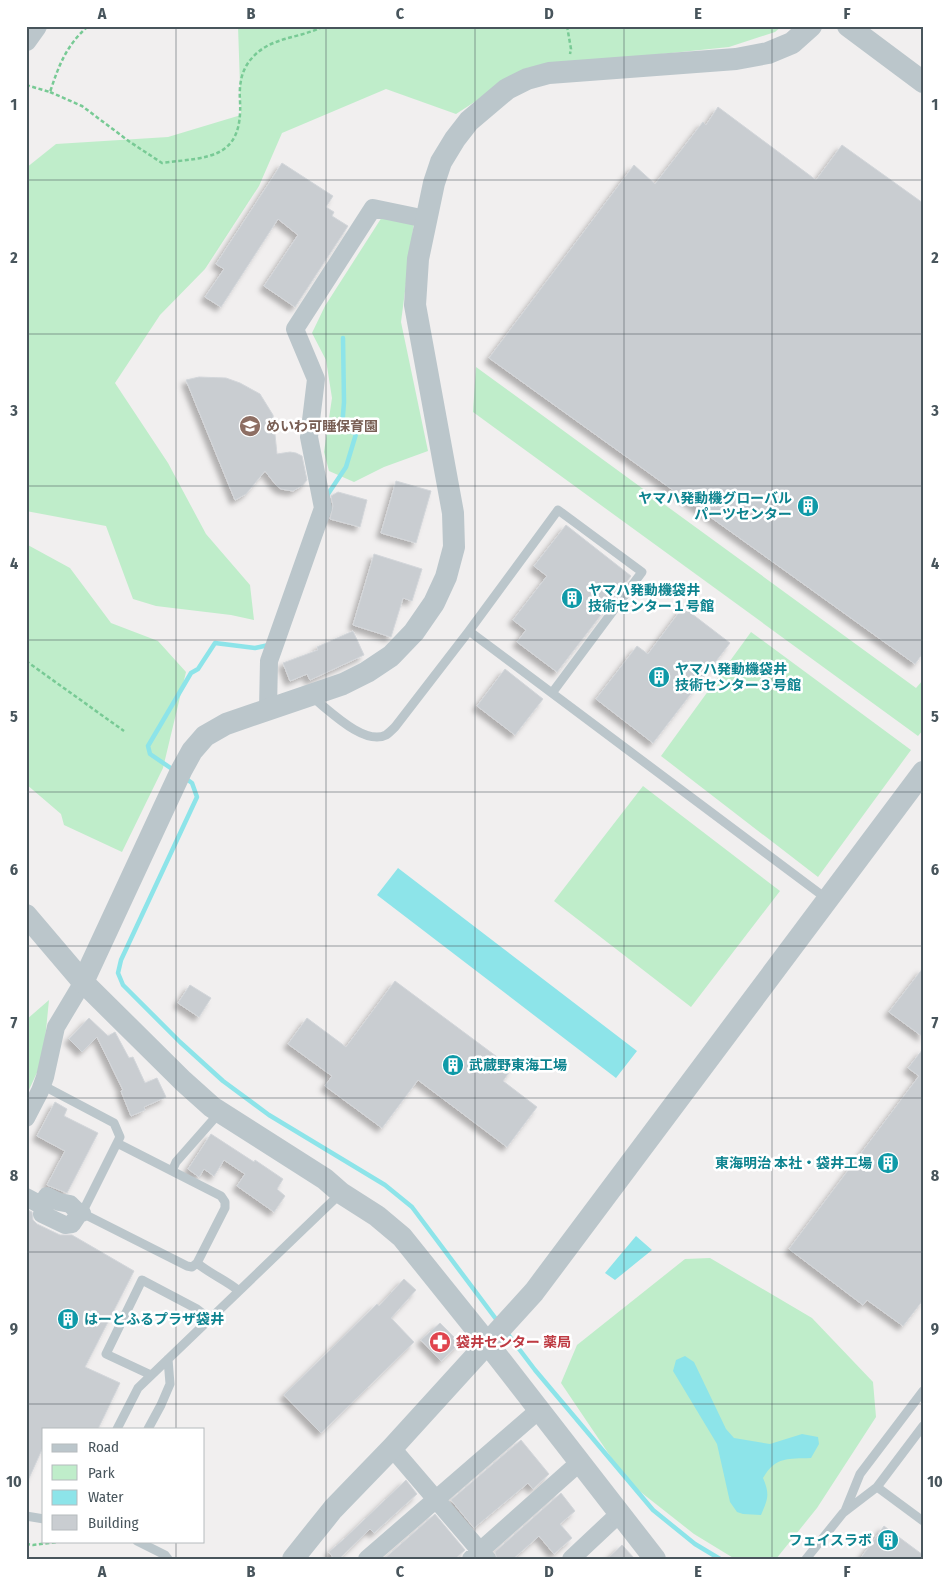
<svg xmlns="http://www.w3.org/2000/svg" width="949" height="1585" font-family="'Fira Sans Condensed','Noto Sans JP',sans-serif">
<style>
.green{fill:#bfedca}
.water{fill:#8de4e9}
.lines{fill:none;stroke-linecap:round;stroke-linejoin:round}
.stream{stroke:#8de4e9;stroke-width:4.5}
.building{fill:#c9cdd1;stroke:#d3d6da;filter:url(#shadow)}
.path{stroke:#78ca95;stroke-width:2.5;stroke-dasharray:4 2.5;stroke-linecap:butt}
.service{stroke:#bbc6cb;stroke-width:9}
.minor{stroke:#bbc6cb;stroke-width:18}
.tertiary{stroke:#bbc6cb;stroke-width:22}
.grid{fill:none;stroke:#48555c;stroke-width:1;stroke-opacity:0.55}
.labels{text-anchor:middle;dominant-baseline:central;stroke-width:5;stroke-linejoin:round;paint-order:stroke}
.education-label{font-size:14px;font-weight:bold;fill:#785e54;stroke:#fff;text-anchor:start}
.culture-label{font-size:14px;font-weight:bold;fill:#0d838f;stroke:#fff;text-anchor:start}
.health-label{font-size:14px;font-weight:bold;fill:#be3a42;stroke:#fff;text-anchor:start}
.neatline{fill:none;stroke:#48555c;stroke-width:2}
.grid-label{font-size:16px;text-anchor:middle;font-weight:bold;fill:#48555c}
</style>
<defs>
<filter id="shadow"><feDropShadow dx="-4.5" dy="4.5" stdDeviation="2.5" flood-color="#0004"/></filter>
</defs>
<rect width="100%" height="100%" fill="#f1efef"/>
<path class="green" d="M238,26H782L775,32L729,47L527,68L456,114L386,89L282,133L259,186L205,269L160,315L115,383L168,463L206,534L250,585L254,620L231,615L156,606L133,599L106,526L26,511V168L56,144L168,137L241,115Z
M382,217L414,222L401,322L428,451L384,467L354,482L329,471L324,452L332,398L326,360L312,333L325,306Z
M476,367L916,688L923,680V730L918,736L473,412Z
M26,544L70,568L111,623L158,641L186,672L163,768L122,852L64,825L61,814L26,784Z
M751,632L911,750L818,877L661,756Z
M643,786L780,891L691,1007L554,901Z
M49,1000L43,1060L26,1096V1020Z
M710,1258L812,1318L873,1382L876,1417L817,1508L776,1559H735L694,1534L633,1486L621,1472L561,1383L577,1345L685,1259Z"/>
<path class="water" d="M398,868L637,1051L616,1078L377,895Z
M636,1236L652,1250L615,1280L605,1273Z
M685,1356L694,1362L726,1429L734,1438L770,1444L802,1434L818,1437L819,1444L811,1458C788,1459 776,1456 763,1478C770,1494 768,1499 761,1515L743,1514L737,1512L730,1502L717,1444L673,1371L676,1360Z"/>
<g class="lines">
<path class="stream" d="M327,497L328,494L346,467L356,434L342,428L344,402L343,338
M175,771L150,754L148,746L191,673L198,669L215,643L255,648L269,645
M185,778L192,783L197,797L121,960L118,973L123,985L180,1042L223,1081L269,1115L385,1185L412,1207L499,1323
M507,1333L535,1370L653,1510L695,1544L720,1559"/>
</g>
<path class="building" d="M718,107L816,180L842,145L923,203V653L915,664L489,358L634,165L655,184L703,122L706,125Z
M282,163L333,196L326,207L334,212L332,216L348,226L295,307L264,286L298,235L278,219L221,307L205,297L224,269L216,264Z
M199,377L226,378L240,383L260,394L273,415L277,454L290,452L296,453L302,456L307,480L303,485L293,491L281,489L276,485L265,471L246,494L235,500L186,380Z
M396,481L431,491L416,543L381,533Z
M338,492L367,500L360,527L330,519L333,506L331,496Z
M566,525L631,576L557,672L517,642L526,630L513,620L547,576L534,566Z
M374,554L422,569L412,601L403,598L391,637L353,625Z
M683,607L730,643L653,743L596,699L637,646L648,654Z
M353,631L364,655L310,680L307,674L290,681L283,663L318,650L317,647Z
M505,669L543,699L515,735L477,706Z
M923,968V1037L889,1012Z
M395,981L512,1068L503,1081L537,1107L507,1147L418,1080L382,1128L325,1086L332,1076L288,1044L307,1018L346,1047Z
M190,985L211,998L199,1017L178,1003Z
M89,1018L108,1036L115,1032L129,1058L133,1057L145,1083L157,1078L166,1097L144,1107L145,1110L131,1116L121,1091L123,1090L97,1037L82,1052L69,1039Z
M923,1049V1300L903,1326L867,1300L863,1305L789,1249L919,1076L908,1068Z
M55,1102L67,1109L64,1116L98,1133L67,1193L47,1185L65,1151L37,1136Z
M211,1134L254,1162L255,1160L283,1179L277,1189L285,1196L274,1212L237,1186L245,1174L224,1160L214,1176L204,1169L199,1177L188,1169Z
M26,1209L32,1212L33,1220L37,1224L60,1235H72L134,1271L85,1367L120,1383L98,1429H44V1445L26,1485Z
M404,1279L416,1290L391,1318L414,1342L321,1433L284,1395L377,1304L379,1306Z
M440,1323L460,1343L441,1361L421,1340Z
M521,1440L549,1474L533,1489L528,1483L474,1528L451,1500Z
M406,1480L417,1494L374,1533L370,1529L339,1559H334L329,1552L344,1539Z
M561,1493L575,1511L560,1524L572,1538L554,1554L539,1536L513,1559H497L495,1552Z
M435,1514L465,1550L455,1559H384Z
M884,1526L923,1555V1559H860Z
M622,1545L635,1559H607Z"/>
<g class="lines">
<path class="path" d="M567,26L571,49L570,54
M26,85L50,92C59,65 66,46 88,26
M50,92L82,106L130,142L162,163C208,157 243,160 240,101C239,85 241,70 252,58C271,36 300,39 324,26
M26,661L124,731
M26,1544L33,1545L65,1541"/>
<path class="service" d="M552,693L642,572L558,510L469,631L827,899
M312,697C329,710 364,746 386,735C389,733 392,730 395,727L469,631
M42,1085L114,1123L120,1137L82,1213L187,1266L192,1267L197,1263L225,1208V1202L221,1196L117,1143
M172,1171L176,1162L220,1112
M197,1263C210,1274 226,1280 239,1291
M151,1375L106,1354L142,1280L197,1309L210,1319
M117,1429L138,1388L341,1193
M148,1429L161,1405L170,1384L168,1359
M877,1487L923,1521
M845,1511L860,1474L923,1391
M26,1516L44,1519
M137,1541L165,1555L168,1559
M806,1559L843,1513L877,1487L923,1426"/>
<path class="minor" d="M268,709L269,661L323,508L309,437L316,379L295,329L373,208L426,219
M26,1118L40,1091L45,1077L56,1027L83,982
M26,1197L41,1205L47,1196L59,1202L70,1204L76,1210L82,1213
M41,1205L45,1207L42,1214L65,1225L72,1224L80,1212
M392,1448L487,1559
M367,1559L539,1410
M471,1559L580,1462
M571,1559L620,1513"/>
<path class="tertiary" d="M848,26L923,82
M26,40L36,26
M26,915L83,982L183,1081L212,1107L325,1179L341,1193L377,1216L402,1237L488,1344L655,1559
M83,982L181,771L192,751L205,736L226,724L343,684L367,672L391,656L414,632L434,603L446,577L454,547L453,513L415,305L418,259L434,183L441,162L455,139L469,121L507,89L527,79L549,73L736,59L768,53L792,43L811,26
M293,1559L333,1509L392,1448L534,1292L923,772"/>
</g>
<path class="grid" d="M176,26V1429M326,26V1559M475,26V1559M624,26V1559M772,26V1559M26,180H923M26,334H923M26,486H923M26,640H923M26,792H923M26,946H923M26,1098H923M26,1252H923M26,1404H923M176,1541V1559"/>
<defs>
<g id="school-disc" transform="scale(1.125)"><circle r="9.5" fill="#8d6e63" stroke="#fff"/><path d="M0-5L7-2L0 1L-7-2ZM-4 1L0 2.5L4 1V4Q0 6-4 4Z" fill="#fff"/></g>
<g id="building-disc" transform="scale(1.125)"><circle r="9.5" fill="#0f9aa8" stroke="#fff"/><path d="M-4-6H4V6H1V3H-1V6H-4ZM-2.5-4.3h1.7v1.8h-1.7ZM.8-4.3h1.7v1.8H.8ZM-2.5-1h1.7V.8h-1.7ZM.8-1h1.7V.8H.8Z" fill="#fff"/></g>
<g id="pharmacy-disc" transform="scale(1.125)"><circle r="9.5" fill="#e0444e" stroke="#fff"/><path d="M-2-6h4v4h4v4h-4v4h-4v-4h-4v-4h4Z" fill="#fff"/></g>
</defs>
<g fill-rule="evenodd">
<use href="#school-disc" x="250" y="426"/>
<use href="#building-disc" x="808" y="506"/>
<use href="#building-disc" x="572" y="598"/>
<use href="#building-disc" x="659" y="677"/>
<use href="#building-disc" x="453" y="1065"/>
<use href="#building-disc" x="888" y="1163"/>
<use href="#building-disc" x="68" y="1319"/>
<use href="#pharmacy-disc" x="440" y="1342"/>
<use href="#building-disc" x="888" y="1540"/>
</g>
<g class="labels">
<g class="education-label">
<text x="266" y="426">めいわ可睡保育園</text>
</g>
<g class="culture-label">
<text x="792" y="498" text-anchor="end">ヤマハ発動機グローバル<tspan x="792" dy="16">パーツセンター</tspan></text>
<text x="588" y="590">ヤマハ発動機袋井<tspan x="588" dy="16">技術センター１号館</tspan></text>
<text x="675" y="669">ヤマハ発動機袋井<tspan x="675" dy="16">技術センター３号館</tspan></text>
<text x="469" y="1065">武蔵野東海工場</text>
<text x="872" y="1163" text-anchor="end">東海明治 本社・袋井工場</text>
<text x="84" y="1319">はーとふるプラザ袋井</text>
<text x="872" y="1540" text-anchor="end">フェイスラボ</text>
</g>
<g class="health-label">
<text x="456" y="1342">袋井センター 薬局</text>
</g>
</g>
<rect width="949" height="1585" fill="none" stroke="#ffffff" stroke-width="55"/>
<rect x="42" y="1428" width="162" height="115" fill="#ffffff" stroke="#b6bbbe"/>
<rect x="52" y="1444" width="25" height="8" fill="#bbc6cb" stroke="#b6bbbe"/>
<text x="88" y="1452" font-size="15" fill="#48555c">Road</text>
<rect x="52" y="1465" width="25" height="15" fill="#bfedca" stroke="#b6bbbe"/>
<text x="88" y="1478" font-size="15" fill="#48555c">Park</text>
<rect x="52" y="1490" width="25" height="15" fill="#8de4e9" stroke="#b6bbbe"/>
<text x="88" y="1502" font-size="15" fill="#48555c">Water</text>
<rect x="52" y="1515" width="25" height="15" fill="#c9cdd1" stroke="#b6bbbe"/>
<text x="88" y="1528" font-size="15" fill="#48555c">Building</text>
<rect x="28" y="28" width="894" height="1530" class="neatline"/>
<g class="grid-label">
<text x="102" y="19">A</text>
<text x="251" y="19">B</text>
<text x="400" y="19">C</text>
<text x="549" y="19">D</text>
<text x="698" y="19">E</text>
<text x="847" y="19">F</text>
<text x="14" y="110">1</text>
<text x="935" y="110">1</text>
<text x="14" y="263">2</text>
<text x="935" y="263">2</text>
<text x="14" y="416">3</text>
<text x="935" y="416">3</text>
<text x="14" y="569">4</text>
<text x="935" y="569">4</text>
<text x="14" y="722">5</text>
<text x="935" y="722">5</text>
<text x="14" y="875">6</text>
<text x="935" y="875">6</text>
<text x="14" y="1028">7</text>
<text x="935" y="1028">7</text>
<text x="14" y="1181">8</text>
<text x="935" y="1181">8</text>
<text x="14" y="1334">9</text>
<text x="935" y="1334">9</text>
<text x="14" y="1487">10</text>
<text x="935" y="1487">10</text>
<text x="102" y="1577">A</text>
<text x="251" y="1577">B</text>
<text x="400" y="1577">C</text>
<text x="549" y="1577">D</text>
<text x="698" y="1577">E</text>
<text x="847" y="1577">F</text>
</g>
</svg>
